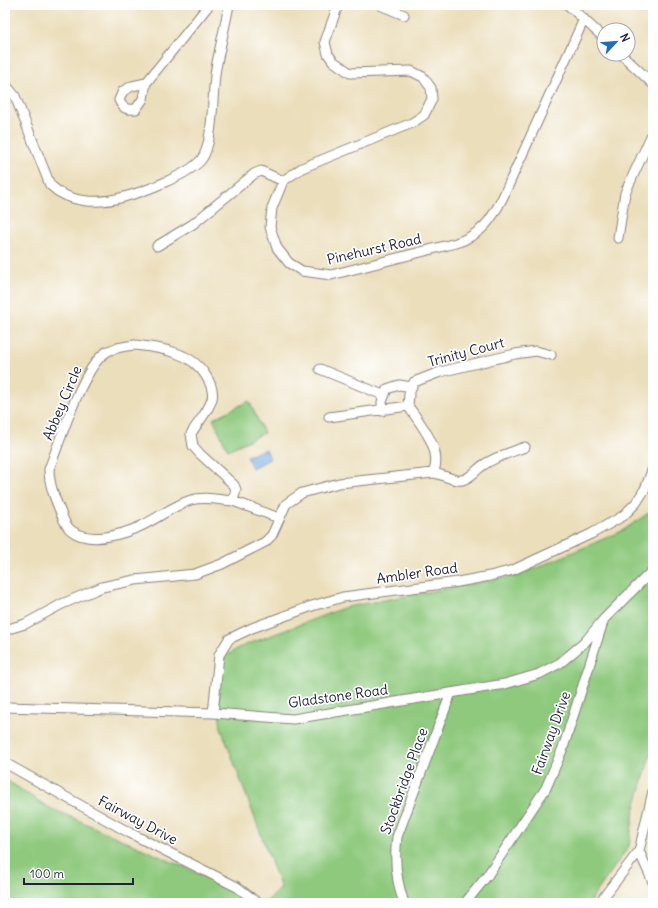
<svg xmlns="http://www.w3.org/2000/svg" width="658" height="908" font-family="Delius,sans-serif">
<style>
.green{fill:#8fc97e;stroke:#58765c}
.water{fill:#76aae3;stroke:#4c668f}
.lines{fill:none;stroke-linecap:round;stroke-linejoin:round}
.minor-casing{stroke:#86807b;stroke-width:11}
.minor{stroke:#fff;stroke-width:9}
.labels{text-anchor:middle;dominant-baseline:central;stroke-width:3.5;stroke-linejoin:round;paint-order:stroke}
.street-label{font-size:14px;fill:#22223b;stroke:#fff}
</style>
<rect width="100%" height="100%" fill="#fff"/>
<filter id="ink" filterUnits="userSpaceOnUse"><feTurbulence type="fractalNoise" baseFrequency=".025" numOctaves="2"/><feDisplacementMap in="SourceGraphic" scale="8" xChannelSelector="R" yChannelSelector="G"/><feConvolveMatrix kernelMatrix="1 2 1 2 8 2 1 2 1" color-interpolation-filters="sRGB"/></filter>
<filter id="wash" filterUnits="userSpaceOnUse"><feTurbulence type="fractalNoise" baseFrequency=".012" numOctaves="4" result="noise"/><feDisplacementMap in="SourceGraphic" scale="16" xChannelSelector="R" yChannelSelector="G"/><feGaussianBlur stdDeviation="0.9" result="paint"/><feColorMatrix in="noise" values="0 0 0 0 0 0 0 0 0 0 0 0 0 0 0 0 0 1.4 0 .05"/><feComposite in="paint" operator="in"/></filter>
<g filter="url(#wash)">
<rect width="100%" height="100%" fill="#ebdebb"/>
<path class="green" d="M249,401L264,433L228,450L213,419Z
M653,506V746L634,811L629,846L589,903H265L281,888L221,728C219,713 216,671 225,658C228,654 235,651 238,648L346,607L520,575L622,531L650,512Z
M5,779L46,806L229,887L251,903H5Z"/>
<path class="water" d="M266,449L270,459L252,468L247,456Z"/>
</g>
<g filter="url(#ink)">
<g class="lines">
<g class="minor-casing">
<path id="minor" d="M338,5L325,42L328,54L333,61L350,73L411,71L423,77L431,88L432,99L424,115L412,123L302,168L283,181L272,208L270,227L277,248L289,263L302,271L331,275L456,243C482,234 491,221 503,197L584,19
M380,5L404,15
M568,5L604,38
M621,54L653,84
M146,83L132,86L123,91L119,100C123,109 127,110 136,109L143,99L146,83L209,5
M5,84L15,96L50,185C70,204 99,204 124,197C143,192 188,175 201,160C214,145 212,90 216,68C220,47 225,26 229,5
M618,238L625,193L653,132
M157,246L193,224L254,174L261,171L283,181
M135,345C161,348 192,352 206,376C211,384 214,391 212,399C209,411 197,423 191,434L193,446L200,454L234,485L236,490L233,501C219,500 205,496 191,500C172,506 157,519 139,527C120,535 90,544 72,531C66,527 63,519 61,513C55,499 49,485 49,469C60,442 83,364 108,351C117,347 126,346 135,345Z
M320,369L383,395
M408,406L409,394L414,382L440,372L515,354L536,351L551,355
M382,411V402L387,389L399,385L412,387
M329,417L408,406C420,423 444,451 433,473
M233,501L279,518
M5,630L25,624L62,604L102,587L135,580L195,574L222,564L265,542L272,535L286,504L302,493L339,483L433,473C442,474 456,482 462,480C472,478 477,468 485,464C497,456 512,452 525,447
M5,707L213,713L293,719L505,684L539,674L560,663L584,643L604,619
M213,713L219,655L229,639L252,628L312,606L343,597L458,582L490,576L513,570L591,534L623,516L636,503L645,489L653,468
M5,763L130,833L237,887L258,903
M639,851L653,882
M404,903C396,881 394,860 397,837L451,693
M465,903L487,876L546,788L563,748L604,619L653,570
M599,903L639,851L653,791"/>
</g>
<use href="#minor" class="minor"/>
</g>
</g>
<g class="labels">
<g class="street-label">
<text transform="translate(374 249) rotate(-13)">Pinehurst Road</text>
<text transform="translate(466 352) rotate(-15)">Trinity Court</text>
<text transform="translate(62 403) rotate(-67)">Abbey Circle</text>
<text transform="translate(417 573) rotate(-8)">Ambler Road</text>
<text transform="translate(338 696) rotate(-8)">Gladstone Road</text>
<text transform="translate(551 733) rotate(-70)">Fairway Drive</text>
<text transform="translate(404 781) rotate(-70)">Stockbridge Place</text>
<text transform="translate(138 820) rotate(28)">Fairway Drive</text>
</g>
</g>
<rect width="658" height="908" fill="none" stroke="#fff" stroke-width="20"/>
<g transform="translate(616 42) rotate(64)"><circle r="19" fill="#ffffff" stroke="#a7a7b1"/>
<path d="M0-3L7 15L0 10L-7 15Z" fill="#1f6fb2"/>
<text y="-6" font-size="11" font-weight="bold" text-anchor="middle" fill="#22223b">N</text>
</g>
<path d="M24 878v6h109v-6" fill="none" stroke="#22223b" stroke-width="2"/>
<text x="30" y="878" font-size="12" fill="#22223b" stroke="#ffffff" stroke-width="3" paint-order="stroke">100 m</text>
</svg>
